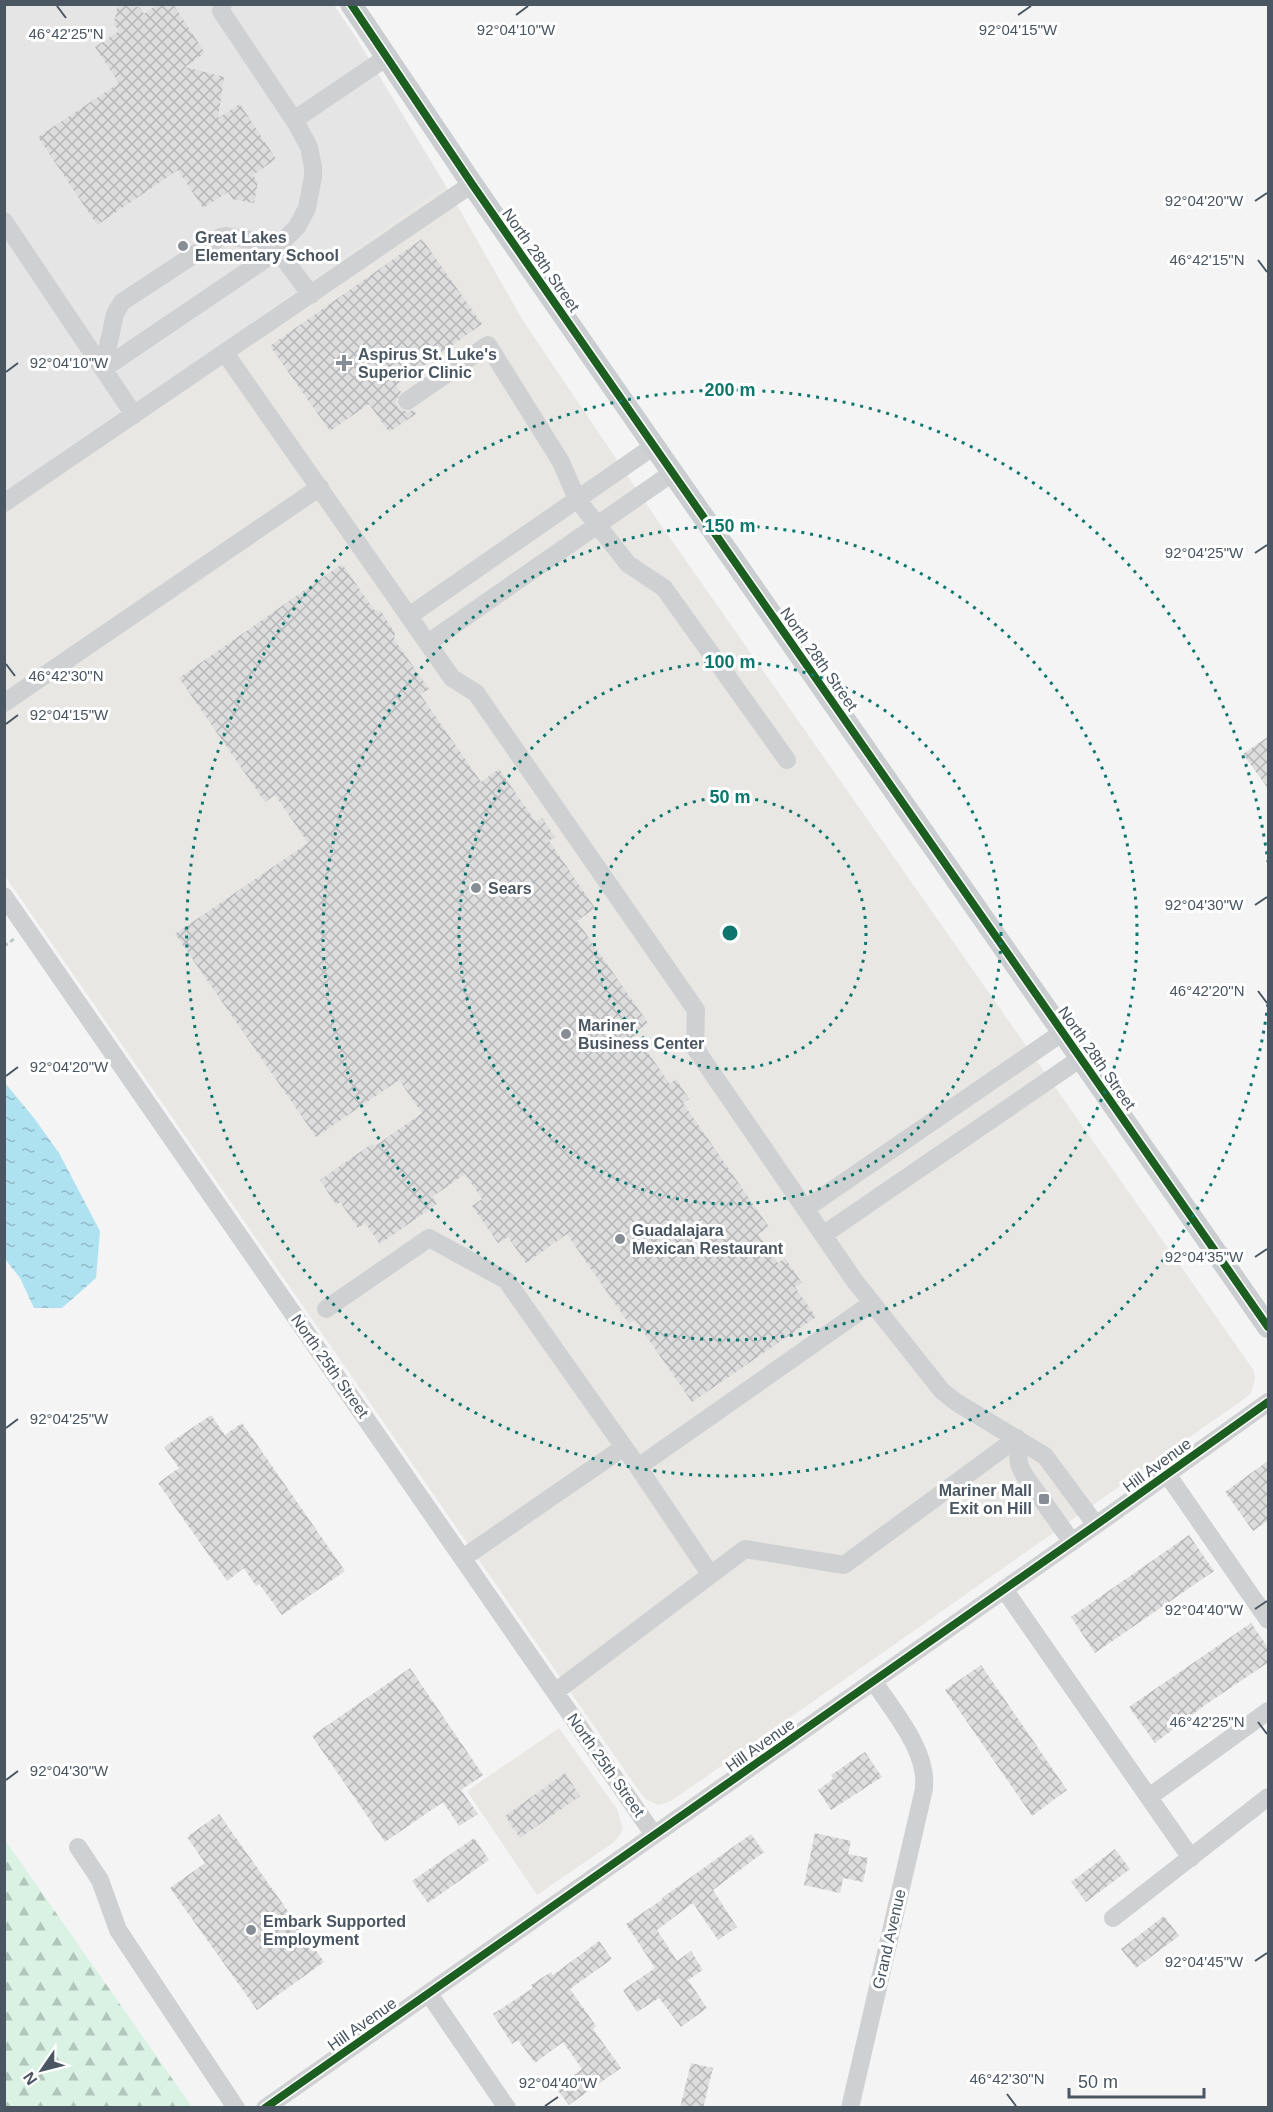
<svg xmlns="http://www.w3.org/2000/svg" width="1273" height="2112" font-family="Helvetica,sans-serif">
<style>
.commercial{fill:#e8e7e3}
.education{fill:#e6e5e6}
.forest{fill:url(#forest-firs)}
.water{fill:url(#water-ripples)}
.building{fill:url(#building-cross-hatch)}
.lines{fill:none;stroke-linecap:round;stroke-linejoin:round}
.path{stroke:#bcc7c4;stroke-width:3;stroke-dasharray:4.5 3;stroke-linecap:butt}
.minor{stroke:#ced0d2;stroke-width:18}
.major{stroke:#caced1;stroke-width:22}
.cycleway-casing{stroke:#fff;stroke-width:11}
.cycleway{stroke:#1b5e20;stroke-width:8}
.ticks{fill:none;stroke:#4a5661;stroke-width:2}
.ring{fill:none;stroke:#0f766e;stroke-width:3;stroke-dasharray:3 6}
.poi-dot{fill:#868d94;stroke:#fff;stroke-width:2}
.labels{text-anchor:middle;dominant-baseline:central;stroke-width:6;stroke-linejoin:round;paint-order:stroke}
.poi-label{font-size:16px;font-weight:bold;fill:#4a5661;stroke:#fff;text-anchor:start}
.street-label{font-size:16px;fill:#4a5661;stroke:#fff}
.ticks-label{font-size:15px;text-anchor:middle;fill:#4a5661;stroke:#fff;stroke-width:6;stroke-linejoin:round;paint-order:stroke}
.centre{fill:#0f766e;stroke:#fff;stroke-width:3}
.ring-label{font-size:18px;text-anchor:middle;font-weight:bold;fill:#0f766e;stroke:#fff;stroke-width:6;stroke-linejoin:round;paint-order:stroke}
</style>
<defs>
<pattern id="forest-firs" width="22" height="20" patternUnits="userSpaceOnUse" patternTransform="scale(1.5)"><rect width="22" height="20" fill="#d9f2e3"/><path d="M5 1l3.5 6h-7zM16 11l3.5 6h-7z" fill="#b2c7bb"/></pattern>
<pattern id="water-ripples" width="26" height="14" patternUnits="userSpaceOnUse" patternTransform="scale(1.5)"><rect width="26" height="14" fill="#aee2f0"/><path d="M2 4q2-2 4 0t4 0M15 11q2-2 4 0t4 0" fill="none" stroke="#90bac6"/></pattern>
<pattern id="building-cross-hatch" width="8" height="8" patternUnits="userSpaceOnUse" patternTransform="scale(1.5)"><rect width="8" height="8" fill="#ddddde"/><path d="M0 0l8 8M0 8l8-8" fill="none" stroke="#b5b6b7"/></pattern>
</defs>
<rect width="100%" height="100%" fill="#f4f4f4"/>
<path class="commercial" d="M446,186L522,319L656,518L1250,1365L1254,1371L1255,1380L1251,1393L1244,1399L677,1797L669,1802L658,1805L646,1799L639,1791L5,876L4,497Z
M559,1728L617,1809L623,1828L620,1835L614,1842L537,1895L467,1791Z"/>
<path class="education" d="M5,5H334L357,39L446,186L5,497Z"/>
<path class="forest" d="M5,1840L192,2107H5Z"/>
<path class="water" d="M5,1083L34,1118L59,1153L100,1231L96,1278L62,1308H34L20,1278L5,1259Z"/>
<path class="building" d="M118,4L139,7L144,14L158,4H173L205,53L185,67L224,77L218,118L240,104L276,159L253,175L258,182L254,203L232,199L228,192L203,208L178,170L97,225L38,137L119,83L95,47L119,31L114,24Z
M422,239L482,324L396,385L401,392L396,401L398,408L407,412L414,410L416,414L389,432L369,404L330,431L270,346Z
M342,564L374,610L381,611L395,633L394,639L429,689L420,694L481,782L499,769L536,822L542,818L555,837L549,841L595,908L577,921L648,1023L634,1033L670,1084L676,1079L689,1099L683,1103L769,1227L758,1234L778,1263L785,1258L802,1283L795,1287L816,1317L692,1402L635,1320L629,1324L567,1234L526,1263L508,1237L498,1243L472,1206L482,1199L465,1174L432,1197L437,1204L380,1244L365,1223L358,1228L340,1202L336,1205L320,1180L373,1143L375,1146L422,1113L399,1080L316,1137L175,934L308,843L275,795L265,802L179,678Z
M1269,736V790L1243,754Z
M211,1415L225,1435L242,1423L345,1571L282,1615L259,1584L256,1586L244,1568L227,1581L158,1483L179,1468L164,1447Z
M1269,1460V1520L1253,1531L1225,1492Z
M1189,1535L1214,1571L1095,1653L1071,1617Z
M1251,1623L1269,1649V1662L1205,1705L1155,1743L1129,1707Z
M981,1665L1067,1790L1032,1816L945,1690Z
M410,1668L483,1775L461,1790L478,1814L459,1826L443,1802L385,1842L312,1736Z
M865,1752L882,1777L831,1810L818,1790L833,1779L831,1775Z
M565,1773L580,1796L520,1838L505,1816Z
M219,1814L324,1962L257,2010L170,1888L205,1863L187,1837Z
M815,1833L851,1841L848,1854L868,1858L863,1882L843,1878L840,1893L804,1885Z
M751,1834L764,1852L713,1890L737,1927L718,1940L693,1903L657,1930L677,1961L691,1951L703,1970L688,1980L707,2008L681,2027L659,1998L637,2012L623,1990L655,1968L626,1924L663,1899L662,1898Z
M474,1838L489,1860L428,1903L412,1881Z
M1115,1849L1130,1869L1086,1902L1071,1882Z
M1164,1916L1179,1936L1136,1968L1121,1949Z
M599,1941L612,1959L570,1989L596,2026L593,2029L621,2068L569,2105L556,2088L582,2069L563,2042L535,2063L518,2040L512,2044L493,2014L533,1988L531,1985L551,1972L553,1975Z
M691,2063L713,2068L703,2108H680Z"/>
<g class="lines">
<path class="path" d="M4,946L14,939"/>
<path class="minor" d="M294,120L387,57
M4,221L134,415
M225,353L452,678L476,693L696,1010L695,1048L854,1280L942,1391L956,1402L1045,1456L1096,1525
M103,369L264,260L297,227L307,208L313,177V167L309,147L296,123L221,11L223,4
M103,369L115,314L122,302L221,237L227,236L256,241L276,248L311,295
M407,401L488,345L561,462L577,499L628,564L664,588L787,760
M4,503L472,184
M409,616L654,446
M428,643L672,473
M4,703L320,487
M4,896L654,1835
M805,1209L1063,1032
M823,1235L1081,1058
M326,1309L429,1238L506,1280L638,1467L710,1574
M1017,1438L1019,1464L1023,1473L1072,1542
M638,1467L872,1303
M1167,1474L1268,1620
M463,1558L624,1447
M1004,1589L1191,1858
M555,1692L745,1549L844,1565L1017,1438
M1149,1797L1268,1711
M78,1847L100,1880L118,1930L236,2108
M1113,1918L1268,1797
M429,1994L507,2108
M265,2108L1096,1525L1268,1402
M850,2108L924,1789C924,1783 925,1776 923,1770C918,1740 890,1706 874,1682"/>
<path class="major" d="M351,4L472,184L654,446L1268,1327"/>
<g class="cycleway-casing">
<path id="cycleway" d="M351,4L472,184L654,446L1268,1327
M265,2108L1096,1525L1268,1402"/>
</g>
<use href="#cycleway" class="cycleway"/>
</g>
<path class="ticks" d="M57,6L66,18M516,15L528,6M1018,15L1031,6M1255,201L1267,193M1258,260L1267,272M6,372L18,363M1255,553L1267,545M6,664L15,676M6,724L18,715M1255,905L1267,897M1258,991L1267,1003M6,1076L18,1067M1255,1257L1267,1249M6,1428L18,1419M1255,1609L1267,1601M1258,1722L1267,1734M6,1780L18,1771M1255,1961L1267,1953M1007,2094L1016,2106M545,2106L558,2097"/>
<g class="ring">
<circle cx="730" cy="933" r="136"/>
<circle cx="730" cy="933" r="271"/>
<circle cx="730" cy="933" r="407"/>
<path d="M1268 1004A543 543 0 1 1 1268 862"/>
</g>
<g class="poi-dot">
<circle cx="183" cy="246" r="6"/>
<path d="M341 354h6v6h6v6h-6v6h-6v-6h-6v-6h6z"/>
<circle cx="476" cy="888" r="6"/>
<circle cx="566" cy="1034" r="6"/>
<circle cx="620" cy="1239" r="6"/>
<rect x="1038" y="1493" width="12" height="12" rx="3"/>
<circle cx="251" cy="1930" r="6"/>
</g>
<g class="labels">
<g class="poi-label">
<text x="195" y="237">Great Lakes<tspan x="195" dy="18">Elementary School</tspan></text>
<text x="358" y="354">Aspirus St. Luke's<tspan x="358" dy="18">Superior Clinic</tspan></text>
<text x="488" y="888">Sears</text>
<text x="578" y="1025">Mariner<tspan x="578" dy="18">Business Center</tspan></text>
<text x="632" y="1230">Guadalajara<tspan x="632" dy="18">Mexican Restaurant</tspan></text>
<text x="1032" y="1490" text-anchor="end">Mariner Mall<tspan x="1032" dy="18">Exit on Hill</tspan></text>
<text x="263" y="1921">Embark Supported<tspan x="263" dy="18">Employment</tspan></text>
</g>
<g class="street-label">
<text transform="translate(541 260) rotate(55)">North 28th Street</text>
<text transform="translate(819 659) rotate(55)">North 28th Street</text>
<text transform="translate(1097 1058) rotate(55)">North 28th Street</text>
<text transform="translate(330 1366) rotate(55)">North 25th Street</text>
<text transform="translate(1157 1465) rotate(-36)">Hill Avenue</text>
<text transform="translate(760 1745) rotate(-35)">Hill Avenue</text>
<text transform="translate(606 1765) rotate(55)">North 25th Street</text>
<text transform="translate(889 1939) rotate(-77)">Grand Avenue</text>
<text transform="translate(362 2024) rotate(-35)">Hill Avenue</text>
</g>
</g>
<g class="ticks-label">
<text x="516" y="35">92°04'10"W</text>
<text x="1018" y="35">92°04'15"W</text>
<text x="66" y="39">46°42'25"N</text>
<text x="1204" y="206">92°04'20"W</text>
<text x="1207" y="265">46°42'15"N</text>
<text x="69" y="368">92°04'10"W</text>
<text x="1204" y="558">92°04'25"W</text>
<text x="66" y="681">46°42'30"N</text>
<text x="69" y="720">92°04'15"W</text>
<text x="1204" y="910">92°04'30"W</text>
<text x="1207" y="996">46°42'20"N</text>
<text x="69" y="1072">92°04'20"W</text>
<text x="1204" y="1262">92°04'35"W</text>
<text x="69" y="1424">92°04'25"W</text>
<text x="1204" y="1615">92°04'40"W</text>
<text x="1207" y="1727">46°42'25"N</text>
<text x="69" y="1776">92°04'30"W</text>
<text x="1204" y="1967">92°04'45"W</text>
<text x="1007" y="2084">46°42'30"N</text>
<text x="558" y="2088">92°04'40"W</text>
</g>
<circle cx="730" cy="933" r="9" class="centre"/>
<g class="ring-label">
<text x="730" y="396">200 m</text>
<text x="730" y="532">150 m</text>
<text x="730" y="668">100 m</text>
<text x="730" y="803">50 m</text>
</g>
<rect width="1273" height="2112" fill="none" stroke="#4a5661" stroke-width="12"/>
<g transform="translate(42 2070) rotate(235)" stroke="#ffffff" stroke-width="4.5" paint-order="stroke">
<path d="M0-4.5L10 22L0 15L-10 22Z" fill="#4a5661"/>
<text y="-9" font-size="16" font-weight="bold" text-anchor="middle" fill="#4a5661">N</text>
</g>
<path d="M1069 2088v9h135v-9" fill="none" stroke="#4a5661" stroke-width="3"/>
<text x="1078" y="2088" font-size="18" fill="#4a5661" stroke="#ffffff" stroke-width="4.5" paint-order="stroke">50 m</text>
</svg>
